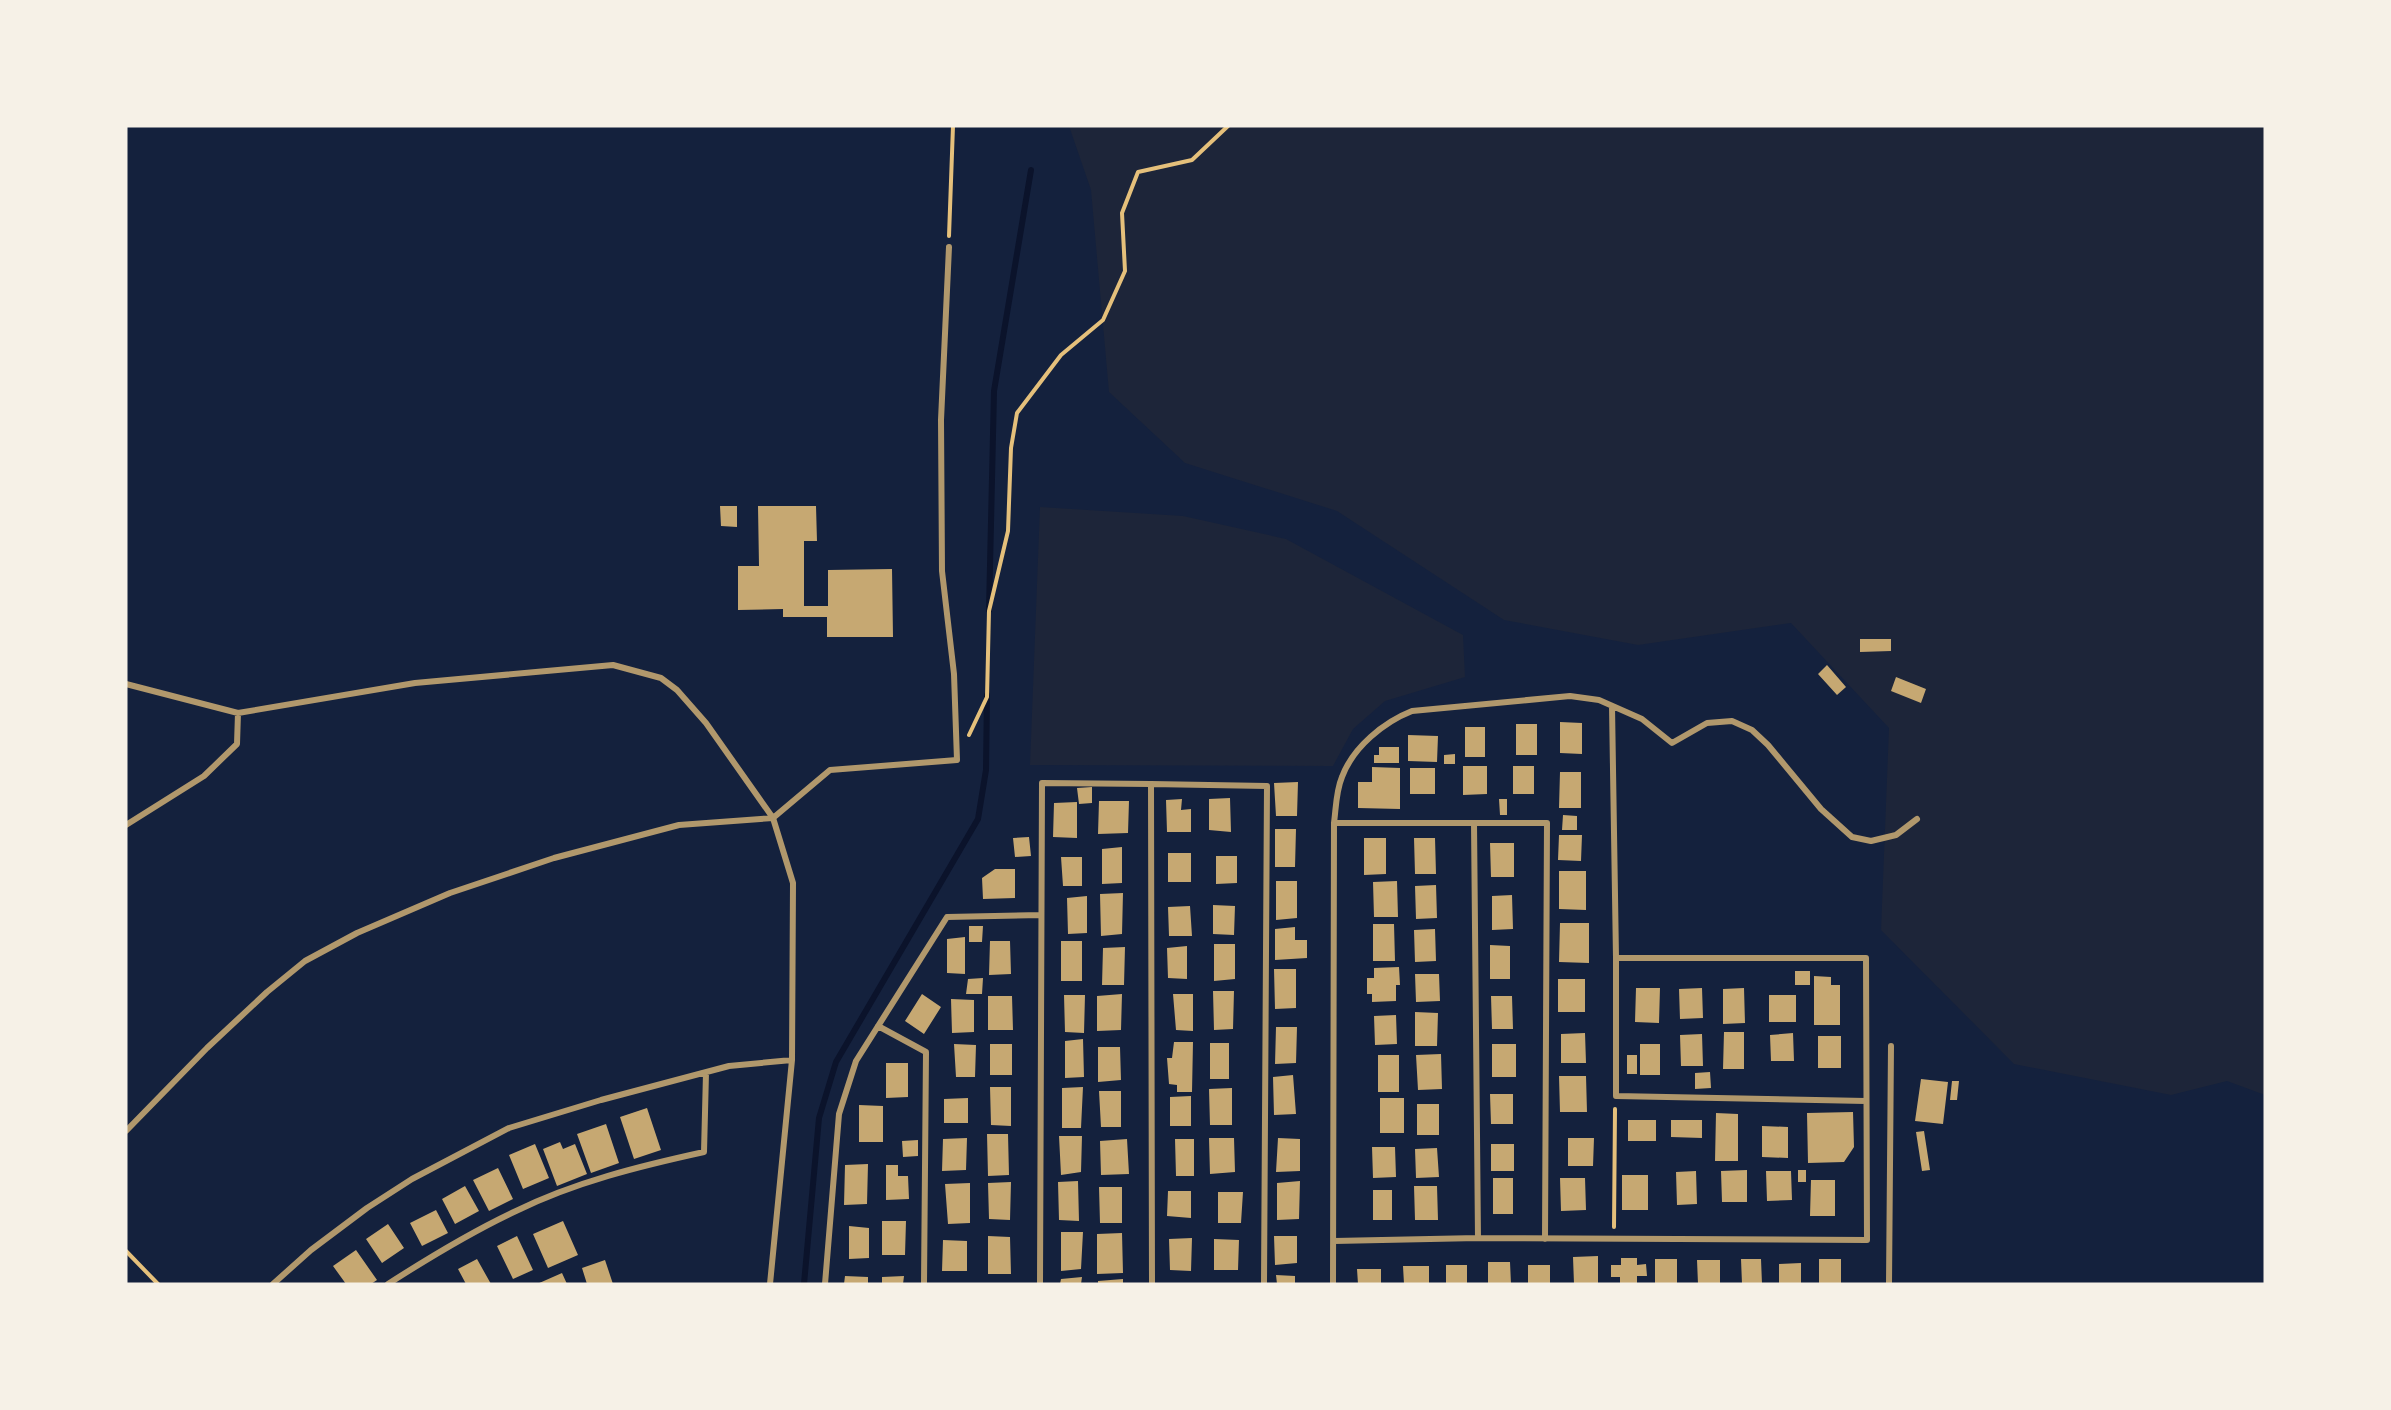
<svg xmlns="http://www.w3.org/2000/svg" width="2391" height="1410" font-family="'Alegreya Sans',sans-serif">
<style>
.green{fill:#1d2539}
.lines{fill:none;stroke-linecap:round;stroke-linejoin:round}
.stream{stroke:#0b132b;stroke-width:6}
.building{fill:#c6a872}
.path{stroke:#e5c07b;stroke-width:4}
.minor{stroke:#b1986c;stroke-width:6}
</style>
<rect width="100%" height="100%" fill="#14213d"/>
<path class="green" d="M1069,126H2265V1095L2227,1081L2171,1095L2014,1064L1881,930L1889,728L1791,623L1638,645L1504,620L1337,511L1185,463L1109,392L1091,190Z
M1040,507L1183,516L1286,539L1463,635L1465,677L1385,701L1353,729L1333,766L1030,765Z"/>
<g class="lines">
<path class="stream" d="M989,610L994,391L1031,170
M804,1284L819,1118L836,1062L978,819L986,770L987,695"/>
</g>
<path class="building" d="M720,506H737V527L721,526Z
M758,506H816L817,541H804V606H828V570L892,569L893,637H827V617H783V609L738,610V566H759Z
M1860,639H1891V651L1860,652Z
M1827,665L1846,687L1837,695L1818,674Z
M1896,677L1926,689L1921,703L1891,691Z
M1560,722L1582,723V754L1560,753Z
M1516,724H1537V755H1516Z
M1465,727H1485V757H1465Z
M1408,735L1438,736L1437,762L1408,761Z
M1379,747H1399V763H1374V755H1379Z
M1455,754V764H1444V755Z
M1463,766H1487V794L1463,795Z
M1513,766H1534V794H1513Z
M1372,767L1400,768V809L1358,808V782H1372Z
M1410,768H1435V794H1410Z
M1560,772H1581V808H1559Z
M1298,782L1297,816H1276L1274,783Z
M1092,787V803L1079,804L1077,788Z
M1230,798L1231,832L1209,830V799Z
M1182,799L1181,810L1191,809V832H1167L1166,800Z
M1499,799H1507V815H1500Z
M1099,801H1129L1128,833L1098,834Z
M1077,802V838L1053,837L1054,803Z
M1563,815L1577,816V830H1562Z
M1275,829H1296L1295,867H1275Z
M1559,835H1582L1581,861L1558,860Z
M1029,837L1031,856L1015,857L1013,838Z
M1364,838H1386V874L1364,875Z
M1414,838H1435L1436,874H1415Z
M1490,843H1514V877H1491Z
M1122,847V883L1102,884V849Z
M1168,853H1191V882H1168Z
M1216,856H1237V883L1216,884Z
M1061,857H1082V886H1063Z
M995,869H1015V898L983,899L982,878Z
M1559,871H1586V910L1559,909Z
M1276,881H1297V918L1276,920Z
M1397,881L1398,917H1374L1373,882Z
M1436,885L1437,918L1416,919L1415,886Z
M1123,893L1122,934L1101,936L1100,894Z
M1512,895L1513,929L1492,930V896Z
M1087,896V933L1068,934L1067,898Z
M1213,905L1235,906L1234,935L1213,934Z
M1190,906L1192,936H1169L1168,907Z
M1560,923H1589V963L1559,962Z
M1373,924H1394L1395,961H1373Z
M969,926H983L982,942H969Z
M1295,927V940H1307V958L1275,960V929Z
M1435,929L1436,961L1415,962L1414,930Z
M965,937V974L947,973V939Z
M990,941H1010L1011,974L989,975Z
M1061,941H1082V981H1061Z
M1214,944H1235V979L1214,981Z
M1490,945L1510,946V979H1490Z
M1187,946V979L1168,978L1167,948Z
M1125,947L1124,985H1102L1103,948Z
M1399,967L1400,985H1396V1001L1372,1002V994H1367V978H1374V968Z
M1274,969H1296V1008L1275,1009Z
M1795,971H1810V985H1795Z
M1415,974H1439L1440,1001L1416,1002Z
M1814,976L1831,977V985H1840V1025H1814Z
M983,978L982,994H966L968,979Z
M1558,979H1585V1012H1558Z
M1636,988H1660L1659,1023L1635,1022Z
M1702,988L1703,1018L1680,1019L1679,989Z
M1744,988L1745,1023L1723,1024V989Z
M1213,991H1234L1233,1029L1214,1030Z
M922,994L941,1007L924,1034L905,1021Z
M1122,994L1121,1030L1097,1031V996Z
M1173,994H1193V1031L1176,1030Z
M1064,995H1085L1084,1033L1065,1032Z
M1769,995H1796V1022H1769Z
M988,996H1012L1013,1030H988Z
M1491,996H1512L1513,1029H1492Z
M951,999L974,1000V1032L952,1033Z
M1415,1012L1438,1013L1437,1046H1415Z
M1396,1015L1397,1044L1375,1045L1374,1016Z
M1276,1027H1297L1296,1063L1275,1064Z
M1724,1032H1744V1069H1723Z
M1585,1033L1586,1063H1561V1034Z
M1793,1033L1794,1061H1771L1770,1035Z
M1702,1034L1703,1066H1681L1680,1035Z
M1818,1036H1841V1068H1818Z
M1083,1039L1084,1077L1065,1078V1041Z
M1174,1042H1193L1192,1092H1177V1085L1169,1084L1167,1058H1172Z
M1210,1043H1229V1079H1210Z
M954,1044L976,1045L975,1077H956Z
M990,1044H1012V1075H990Z
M1492,1044H1516V1077H1492Z
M1640,1044H1660V1075H1640Z
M1098,1047H1120L1121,1080L1098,1082Z
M1441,1054L1442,1089L1418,1090L1416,1055Z
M1378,1055H1399V1092H1378Z
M1627,1055H1637V1074H1627Z
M886,1063H908V1097L886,1098Z
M1710,1072L1711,1088L1695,1089V1073Z
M1293,1075L1296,1114L1274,1115L1273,1077Z
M1559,1076H1586L1587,1112H1560Z
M1921,1079L1948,1082L1943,1124L1915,1121Z
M1952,1081H1959L1957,1100H1950Z
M990,1087H1011V1126L991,1125Z
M1083,1087L1081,1128H1062V1088Z
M1232,1088V1125H1210L1209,1089Z
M1099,1091H1121V1127H1101Z
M1490,1094H1513V1124H1491Z
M1191,1096V1126H1170V1097Z
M968,1098V1123H944V1099Z
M1380,1098H1404V1133H1380Z
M1417,1104H1439V1135H1417Z
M859,1105L883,1106V1142H859Z
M647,1108L661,1150L634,1159L620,1117Z
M1853,1112L1854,1147L1844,1162L1808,1163L1807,1113Z
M1716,1113L1738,1114V1161H1715Z
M1628,1120H1656V1141H1628Z
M1671,1120H1702V1138L1671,1137Z
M606,1124L619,1163L591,1173L577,1134Z
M1762,1126L1788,1127V1158L1762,1157Z
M1924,1131L1930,1170L1922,1171L1916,1132Z
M987,1134H1008L1009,1175L988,1176Z
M1059,1136H1082L1081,1172L1061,1175Z
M967,1138L966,1170L942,1171L943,1139Z
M1209,1138H1234L1235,1172L1210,1174Z
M1278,1138L1300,1139V1171L1276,1172Z
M1568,1138H1594L1593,1166H1568Z
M1127,1139L1129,1174L1101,1175L1100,1141Z
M1175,1139H1194V1176H1176Z
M918,1140V1156L903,1157L902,1141Z
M560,1142L563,1149L575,1144L587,1174L557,1186L543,1149Z
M535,1144L549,1178L523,1189L509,1155Z
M1491,1144H1514V1171H1491Z
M1372,1147H1395L1396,1177L1373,1178Z
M1437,1148L1439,1177L1416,1178L1415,1149Z
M868,1164L867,1204L844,1205L845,1165Z
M886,1165H898V1176H908L909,1199L886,1200Z
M498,1168L513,1199L489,1211L473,1180Z
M1747,1170V1202H1722L1721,1171Z
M1798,1170H1806V1182H1798Z
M1696,1171L1697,1204L1677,1205L1676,1172Z
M1766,1171H1791L1792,1200L1767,1201Z
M1622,1175H1648V1210H1622Z
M1493,1178H1513V1214H1493Z
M1560,1178H1585L1586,1210L1561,1211Z
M1811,1180H1835V1216H1810Z
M1078,1181L1079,1221L1059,1220L1058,1182Z
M1300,1181L1299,1219L1277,1220V1183Z
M1011,1182L1010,1220L989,1219L988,1183Z
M970,1183V1223L948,1224L945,1184Z
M465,1186L479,1211L455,1224L442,1199Z
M1414,1186H1437L1438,1220H1415Z
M1099,1187H1122V1223H1100Z
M1373,1190H1392V1220H1373Z
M1168,1191H1191V1218L1167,1216Z
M1218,1192H1243L1241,1223H1218Z
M436,1210L448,1233L422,1246L410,1223Z
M563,1221L578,1255L548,1268L533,1234Z
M882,1221H906L905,1255H882Z
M388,1224L404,1248L382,1263L366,1239Z
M849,1226L869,1228V1258L849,1259Z
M1061,1232H1083L1081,1269L1061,1271Z
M1122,1233L1123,1273L1097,1274V1234Z
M517,1236L533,1270L513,1279L497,1246Z
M988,1236L1010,1237L1011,1274H988Z
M1274,1236H1297V1263L1275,1265Z
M1192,1238L1191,1271L1170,1270L1169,1239Z
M1214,1239L1239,1240L1238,1270H1214Z
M943,1240L967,1241V1271H942Z
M356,1250L377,1280L371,1284H346L333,1266Z
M1598,1256V1284H1574L1573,1257Z
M1621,1258H1637V1265L1646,1264L1647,1276H1637V1284H1620V1277H1611V1265H1621Z
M477,1259L491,1284H466L458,1269Z
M1655,1259H1677V1284H1655Z
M1741,1259H1761L1762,1284H1742Z
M1819,1259H1841V1284H1819Z
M605,1260L613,1284H587L582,1268Z
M1697,1260H1720V1284H1698Z
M1488,1262H1510L1511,1284H1488Z
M1801,1263V1284H1779V1264Z
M1446,1265H1467V1284H1446Z
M1528,1265H1550V1284H1528Z
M1403,1266H1429V1284H1404Z
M1357,1269H1381V1284H1358Z
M562,1273L567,1284H537Z
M1276,1275L1295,1276V1284H1277Z
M845,1276L868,1277V1284H844Z
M904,1276L903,1284H882V1277Z
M1082,1277L1081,1284H1060L1061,1279Z
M1123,1279V1284H1098V1281Z"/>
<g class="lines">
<path class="path" d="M949,236L953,126
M969,735L987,697L989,611L1008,531L1011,448L1017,413L1061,355L1103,320L1125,271L1122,213L1138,172L1192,160L1228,126
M1614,1227L1615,1109
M126,1251L158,1284"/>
<path class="minor" d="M126,684L238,713L415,683L613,665L661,678L677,690L706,723L773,818L793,883L792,1060L770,1284
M1151,784L1267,786L1264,1284
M1334,823H1547L1545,1239
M1474,823L1478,1238L1867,1240L1866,958H1616L1612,706
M126,825L204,776L237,744L238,713
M1616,958V1096L1866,1101
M878,1026L926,1052L924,1284
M126,1131L207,1048L267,992L305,961L357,933L450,893L554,858L679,825L773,818L830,770L957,760L954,674L942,571L941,420L949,247
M1334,1241L1478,1238
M273,1284L311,1250L367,1208L412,1179L509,1128L601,1100L729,1066L792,1060
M388,1284C430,1257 471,1232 516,1211C575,1182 640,1166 704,1152L706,1073
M825,1284L839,1114L856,1061L947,917L1041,915
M1040,1284L1042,783L1151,784L1152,1284
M1333,1284L1334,823C1336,808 1336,791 1342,777C1353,747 1384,722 1412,711L1570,696L1599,700L1642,719L1672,743L1707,723L1732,721L1752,730L1768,745L1821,809L1852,837L1871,841L1896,835L1917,819
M1889,1284L1891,1046"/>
</g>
<rect width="2391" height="1410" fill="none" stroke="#f6f1e7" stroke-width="255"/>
</svg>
